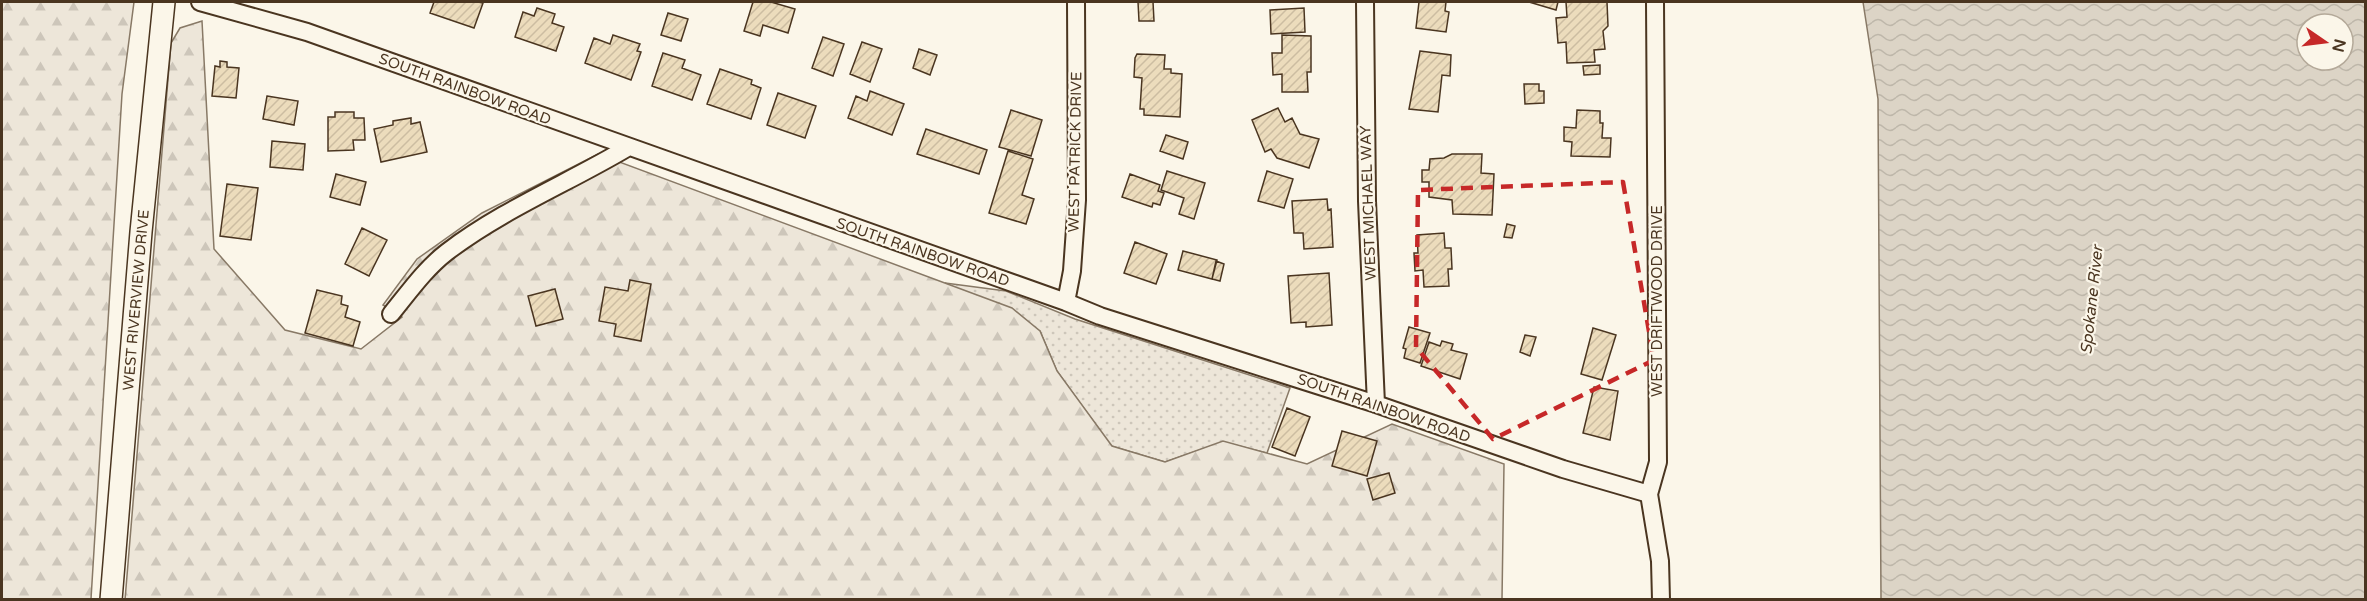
<svg xmlns="http://www.w3.org/2000/svg" width="2367" height="601" font-family="'Varela Round',sans-serif">
<style>
.grass{fill:url(#grass-dots);stroke:#887966;stroke-width:1.5}
.forest{fill:url(#forest-firs);stroke:#887966;stroke-width:1.5}
.water{fill:url(#water-waves);stroke:#887966;stroke-width:1.5;fill-rule:evenodd}
.building{fill:url(#building-hatch);stroke:#4a3520;stroke-width:1.5}
.lines{fill:none;stroke-linecap:round;stroke-linejoin:round}
.minor-casing{stroke:#4a3520;stroke-width:20}
.tertiary-casing{stroke:#4a3520;stroke-width:24}
.minor{stroke:#fbf6e9;stroke-width:16}
.tertiary{stroke:#fbf6e9;stroke-width:21}
.marked{fill:none;stroke:#c62828;stroke-width:4.5;stroke-dasharray:12 8;stroke-linejoin:round}
.labels{text-anchor:middle;dominant-baseline:central;stroke-width:4.5;stroke-linejoin:round;paint-order:stroke}
.street-label{font-size:15px;fill:#4a3520;stroke:#fbf6e9}
.water-label{font-size:16px;font-style:italic;fill:#4a3520;stroke:#fbf6e9}
</style>
<defs>
<pattern id="grass-dots" width="8" height="8" patternUnits="userSpaceOnUse" patternTransform="scale(1.5)"><rect width="8" height="8" fill="#ede6d9"/><path d="M2 2h.1M6 6h.1" fill="none" stroke="#cdc6ba" stroke-width="1.8" stroke-linecap="round"/></pattern>
<pattern id="forest-firs" width="22" height="20" patternUnits="userSpaceOnUse" patternTransform="scale(1.5)"><rect width="22" height="20" fill="#ede6d9"/><path d="M5 1l3.5 6h-7zM16 11l3.5 6h-7z" fill="#cdc6ba"/></pattern>
<pattern id="water-waves" width="16" height="10" patternUnits="userSpaceOnUse" patternTransform="scale(1.5)"><rect width="16" height="10" fill="#dcd4c6"/><path d="M0 5q4-4 8 0t8 0" fill="none" stroke="#beb7aa"/></pattern>
<pattern id="building-hatch" width="6" height="6" patternUnits="userSpaceOnUse" patternTransform="scale(1.5)"><rect width="6" height="6" fill="#ecdcbc"/><path d="M-1 1l2-2M0 6l6-6M5 7l2-2" fill="none" stroke="#ccbda1"/></pattern>
</defs>
<rect width="100%" height="100%" fill="#fbf6e9"/>
<path class="grass" d="M945,283L1006,291L1075,319L1290,388L1267,453L1223,442L1165,462L1111,446L1057,371L1040,331Z"/>
<path class="forest" d="M2,2H134L122,94L91,599H2Z
M202,21L214,249L285,330L361,349L402,317L383,305L417,259L482,213L598,154L1012,308L1040,331L1057,371L1112,446L1165,462L1223,441L1307,464L1392,424L1504,464L1502,599L125,600L171,43L180,28Z"/>
<path class="water" d="M1863,2H2365V599H1881L1878,99ZM2307,24H2343V60H2307Z"/>
<path class="building" d="M434,2H478L483,3L474,28L430,13Z
M753,2H771L795,9L788,33L763,25L760,36L744,31Z
M1138,2H1153L1154,21H1139Z
M1419,2H1446L1445,11L1449,12L1446,32L1416,28Z
M1529,2H1558L1556,10Z
M1566,2H1607L1608,26L1603,31L1605,49L1594,50L1595,62L1567,63L1566,42L1558,43L1556,18L1567,17Z
M537,8L555,14L552,23L564,27L556,51L515,37L523,12L534,16Z
M1304,8L1305,32L1271,34L1270,10Z
M668,13L688,19L681,41L661,35Z
M613,35L640,44L637,51L641,52L631,80L585,63L594,38L610,44Z
M1282,35L1311,36V72H1307L1308,92H1282V74L1273,75L1272,53H1282Z
M823,37L844,44L833,76L812,68Z
M862,42L882,49L870,82L850,74Z
M919,49L937,55L930,75L913,68Z
M1420,51L1451,55L1450,76L1442,75L1438,112L1409,109Z
M663,53L685,60L682,68L701,75L692,100L652,86Z
M1137,54L1165,55L1164,69H1171V73L1182,74L1180,117L1144,115V109H1140L1142,78L1134,77L1135,58Z
M220,61L227,62V67L239,68L236,98L212,96L215,66L220,67Z
M1600,65V74L1584,75L1583,66Z
M720,69L752,80L751,84L761,88L751,119L707,104Z
M1524,84H1539V91H1544V103L1525,104Z
M870,91L904,104L892,135L848,118L856,96L867,101Z
M778,93L816,106L805,138L767,125Z
M267,96L298,101L294,125L263,119Z
M1278,108L1285,122L1292,118L1300,134L1319,139L1309,168L1277,158L1271,149L1265,152L1252,120Z
M1011,110L1042,120L1031,156L999,147Z
M1577,110L1600,111V123H1603L1602,138H1611L1610,157L1571,156L1572,142L1564,141V127L1576,128Z
M335,112H354V118H364L365,140H353L354,150L328,151V117H335Z
M411,118V124L420,122L427,152L381,162L374,129L393,125V121Z
M926,129L987,150L979,174L917,154Z
M1166,135L1188,142L1183,159L1160,151Z
M272,141L305,144L303,170L270,167Z
M1008,151L1033,159L1022,195L1034,199L1026,224L989,213Z
M1452,154H1482L1481,173L1494,174L1492,215L1453,214L1452,200L1429,197V182H1422V170H1429L1430,159L1444,158Z
M1167,171L1205,183L1194,219L1179,214L1184,198L1161,190Z
M1267,171L1293,179L1284,208L1258,201Z
M336,174L366,182L360,205L330,197Z
M1130,174L1160,185L1158,191L1164,193L1160,205L1153,203L1152,207L1122,197Z
M227,184L258,188L251,240L220,236Z
M1327,199L1328,210L1331,209L1333,247L1304,249L1303,233H1294L1292,201Z
M1507,224L1515,226L1512,238L1504,237Z
M362,228L387,240L369,276L345,264Z
M1444,233L1445,248H1451L1452,269H1448L1449,286L1424,287L1423,270L1415,271L1414,253H1418L1417,235Z
M1135,242L1167,254L1156,284L1124,273Z
M1183,251L1217,260L1212,279L1178,270Z
M1216,261L1224,264L1220,281L1212,279Z
M1329,273L1332,325L1306,327V322L1291,323L1288,276Z
M630,280L651,284L641,341L614,336L616,324L599,321L605,287L628,291Z
M555,289L563,319L536,326L528,296Z
M317,290L342,296L341,304L348,306L345,317L360,322L353,346L305,333Z
M1409,327L1430,333L1420,363L1404,358L1406,349L1403,348Z
M1593,328L1616,335L1602,380L1581,374Z
M1525,335L1536,337L1530,356L1520,352Z
M1442,341L1453,344L1451,350L1467,354L1460,379L1421,366L1429,342L1440,346Z
M1594,387L1618,391L1610,440L1583,433Z
M1287,408L1310,417L1295,456L1272,447Z
M1342,431L1377,441L1367,476L1332,466Z
M1389,473L1395,493L1373,500L1367,479Z"/>
<g class="lines">
<g class="minor-casing">
<path id="minor" d="M200,2L307,32L1066,302L1100,316L1376,404L1563,469L1649,494
M1365,2L1367,201L1376,404
M1655,2L1658,462L1649,494L1660,561L1661,600
M1066,302L1072,271L1077,200L1076,2
M391,314C409,292 425,269 447,252C502,210 568,183 627,148"/>
</g>
<g class="tertiary-casing">
<path id="tertiary" d="M111,600L141,232L164,2"/>
</g>
<use href="#minor" class="minor"/>
<use href="#tertiary" class="tertiary"/>
</g>
<path class="marked" d="M1623,182L1654,360L1493,439L1416,347L1418,190Z"/>
<g class="labels">
<g class="street-label">
<text transform="translate(465 89) rotate(20)">SOUTH RAINBOW ROAD</text>
<text transform="translate(1075 152) rotate(-89)">WEST PATRICK DRIVE</text>
<text transform="translate(1368 203) rotate(-92)">WEST MICHAEL WAY</text>
<text transform="translate(923 252) rotate(19)">SOUTH RAINBOW ROAD</text>
<text transform="translate(136 300) rotate(-85)">WEST RIVERVIEW DRIVE</text>
<text transform="translate(1657 301) rotate(-90)">WEST DRIFTWOOD DRIVE</text>
<text transform="translate(1384 408) rotate(19)">SOUTH RAINBOW ROAD</text>
</g>
<g class="water-label">
<text transform="translate(2092 300) rotate(-84)">Spokane River</text>
</g>
</g>
<rect width="2367" height="601" fill="none" stroke="#4a3520" stroke-width="6"/>
<g transform="translate(2325 42) rotate(104)"><circle r="28" fill="#fbf6e9" stroke="#b4a999" stroke-width="1.5"/>
<path d="M0-4.5L10 22L0 15L-10 22Z" fill="#c62828"/>
<text y="-9" font-size="16" font-weight="bold" text-anchor="middle" fill="#4a3520">N</text>
</g>
</svg>
